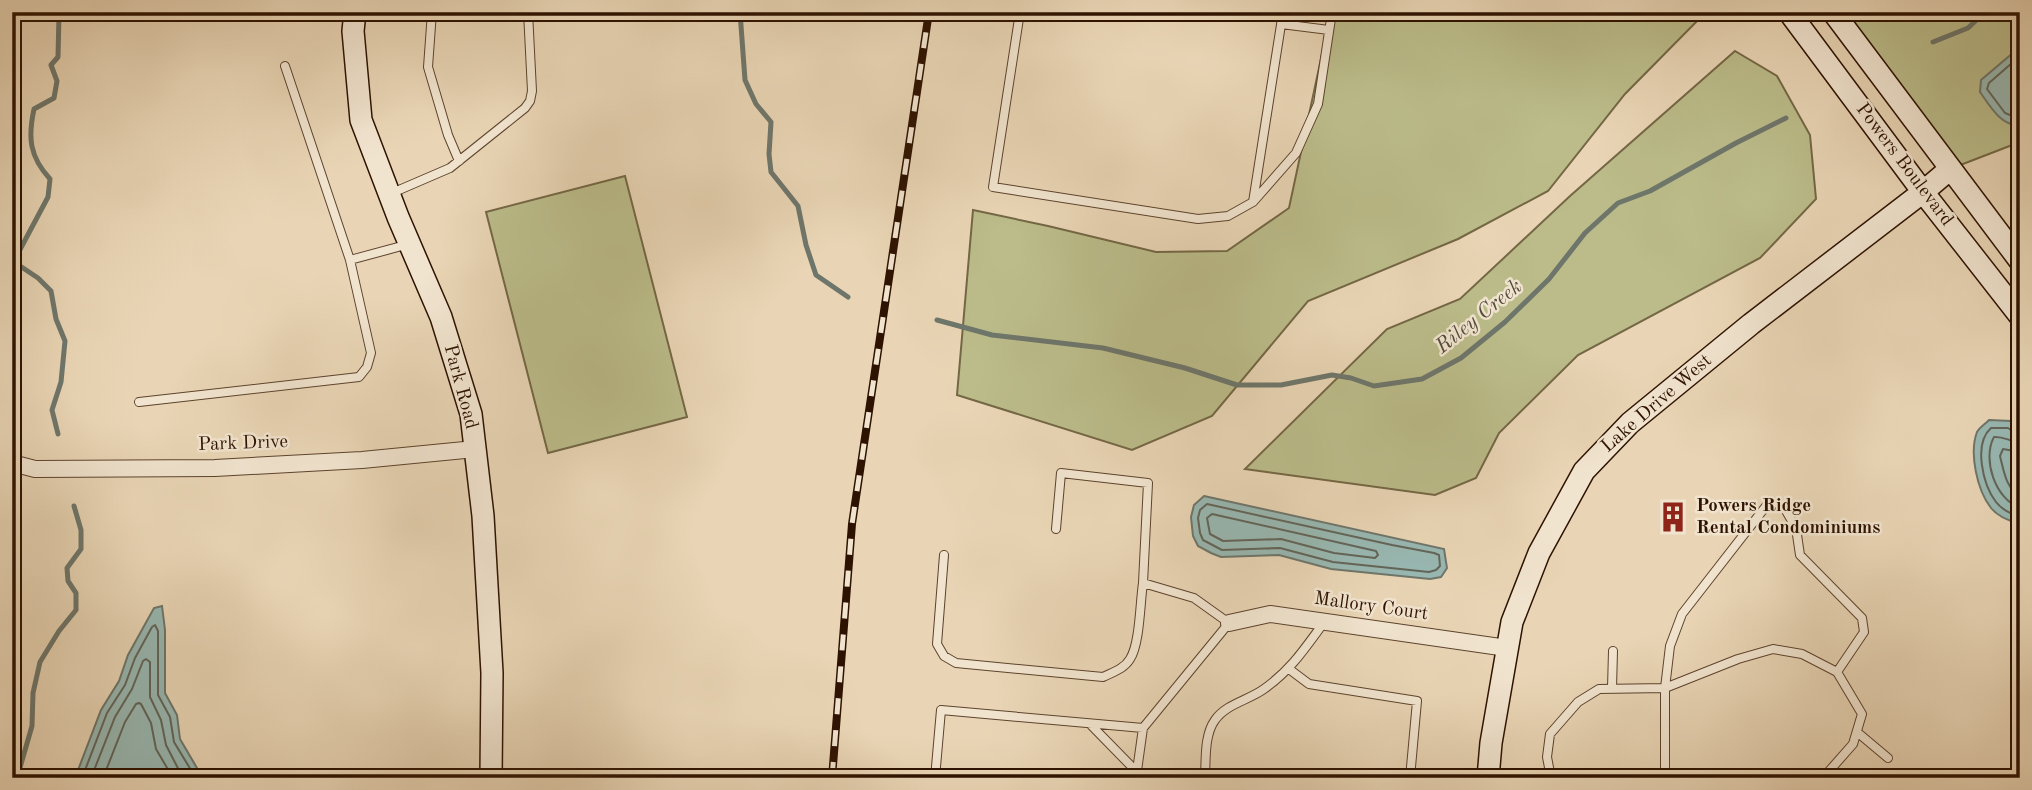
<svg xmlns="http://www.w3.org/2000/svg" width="2032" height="790" font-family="'Old Standard TT',serif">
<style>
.green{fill:#bbbc8a;stroke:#746745;stroke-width:2}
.water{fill:#98b8b2;stroke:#6e766b;stroke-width:2}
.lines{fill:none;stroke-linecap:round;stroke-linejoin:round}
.shore{stroke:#636559;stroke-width:2}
.stream{stroke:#6e766b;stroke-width:5}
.lane-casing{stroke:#5d432d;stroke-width:10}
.street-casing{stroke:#5d432d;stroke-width:18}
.secondary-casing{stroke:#2e1200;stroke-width:24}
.lane{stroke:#f1e4cf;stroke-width:8}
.street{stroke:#f1e4cf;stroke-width:16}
.secondary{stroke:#f1e4cf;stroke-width:21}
.rail-casing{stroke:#2e1200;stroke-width:8}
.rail{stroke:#f1e4cf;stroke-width:5;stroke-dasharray:16;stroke-linecap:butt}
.labels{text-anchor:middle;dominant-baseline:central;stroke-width:5;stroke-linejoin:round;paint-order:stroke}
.street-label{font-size:19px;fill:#2e1200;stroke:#f1e4cf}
.poi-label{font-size:19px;font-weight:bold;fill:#2e1200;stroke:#f1e4cf;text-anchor:start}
.water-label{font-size:21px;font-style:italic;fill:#534c3e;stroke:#f1e4cf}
</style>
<rect width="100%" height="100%" fill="#e9d5b5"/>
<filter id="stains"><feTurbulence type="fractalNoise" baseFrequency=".00286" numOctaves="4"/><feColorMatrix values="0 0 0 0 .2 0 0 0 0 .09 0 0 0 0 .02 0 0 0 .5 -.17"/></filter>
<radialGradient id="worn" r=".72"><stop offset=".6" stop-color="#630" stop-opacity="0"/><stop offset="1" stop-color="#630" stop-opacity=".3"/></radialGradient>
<path class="green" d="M1331,12H1706L1625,94L1548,191L1458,239L1308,301L1212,416L1132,450L957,395L973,210L1048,226L1156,252L1227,251L1289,208Z
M1833,12H2020V142L1950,169Z
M1735,51L1777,76L1810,135L1816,199L1760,258L1578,355L1499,433L1476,478L1435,495L1245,469L1387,329L1460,299L1570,196Z
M625,176L687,417L548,453L486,212Z"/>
<path class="water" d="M2020,47V126C2000,125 1990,106 1980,92L1981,80Z
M1989,420L2011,421L2020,428V524C2009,521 1998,517 1991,508C1977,490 1969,453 1977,432C1979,428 1985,424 1989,420Z
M1204,496L1444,549L1447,568L1441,577L1430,579L1331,569L1279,555L1221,557L1211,553L1198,546L1193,536L1191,517L1194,505Z
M162,606L165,630V693L177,715L180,739L197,768L199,778H75L101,710L119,681L128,655L154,608Z"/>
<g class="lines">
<path class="shore" d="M2020,56L1989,83L1987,89L2005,113L2020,119
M2020,433L2014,432L2008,428H1991C1973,444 1983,485 1996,502C2002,510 2011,514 2020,517
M2020,442C2010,442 2004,436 1994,437C1982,459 1995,499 2020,508
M2020,452L2003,449L2000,456C2004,472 2006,488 2020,496
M1207,504L1392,545L1434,553L1439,555L1440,566L1436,570L1429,572L1333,562L1280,548L1222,550L1203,540L1200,533L1198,518L1200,510Z
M1212,514L1376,551L1378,555L1375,558L1334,553L1281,539L1223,541L1210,534L1207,518Z
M82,778L107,713L125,685L135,658L152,627L155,625L158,631V695L170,717L174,742L191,770L192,778
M91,778L115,717L132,689L143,661L146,659L150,662V697L161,720L166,745L183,778
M103,778L125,722L136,704L139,703L141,704L151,723L156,749L173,778"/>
<path class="stream" d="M740,12L745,80L756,104L771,122L769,154L771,172L798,206L806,245L816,275L848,297
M1933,42L1968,28L1985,12
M937,320L992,335L1103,348L1185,368L1237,385H1281L1332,375L1351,378L1374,386L1422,379L1461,358L1505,322L1549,279L1585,233L1618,203L1650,191L1736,143L1786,118
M58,434L52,410L61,382L65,341L56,319L51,291L38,278L20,266L15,259L48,197L50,179C29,156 28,137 34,109L54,98L57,81L51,65L58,57L59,15L62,12
M17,778L32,726L33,693L40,662L59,631L76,610V593L68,581L67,568L81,549V530L74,506"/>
<g class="lane-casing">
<path id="lane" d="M432,12L428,67L448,135L459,161
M1020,12L993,187L1198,219L1228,216L1253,202L1296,153L1318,104L1332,12
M1281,24L1329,30
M285,66L350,260L409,244
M392,193L450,168L525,108L530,101L532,91L528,12
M1253,202L1283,12
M139,402L359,377L367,367L371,353L350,260
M944,555L937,644L944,656L956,663L1103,677C1113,672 1124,669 1130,659C1140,644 1140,602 1143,583
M1289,669L1309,684L1417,701L1410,778
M1612,688L1613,651
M1090,724L1136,771
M1857,732L1888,758
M935,778L941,710L1143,728L1229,623L1194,598L1143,583L1148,483L1061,473L1056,529
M1136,778L1143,728
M1205,778C1206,760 1204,735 1215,720C1226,704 1249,700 1264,689C1292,669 1305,648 1325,621
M1551,778L1547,757L1550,734L1578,702L1599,689L1665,688L1738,659L1773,649L1802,654L1837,672L1862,714L1853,744L1823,778
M1665,778V688L1670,646L1682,614L1770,501L1785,509L1796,528L1800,555L1862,618L1864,632L1837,672"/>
</g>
<g class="street-casing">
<path id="street" d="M12,463L35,469L215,468L362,460L475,449
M1229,623L1270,614L1507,648"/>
</g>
<g class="secondary-casing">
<path id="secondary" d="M355,12L353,31L361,120L398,217L441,317L471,414L483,516L492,673L491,778
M1789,12L1923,192L2020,316
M1833,12L2020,261
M1488,778L1491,743L1512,622L1539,553L1584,471L1630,423L1751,324L1923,192L1950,169"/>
</g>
<use href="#lane" class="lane"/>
<use href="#street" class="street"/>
<use href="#secondary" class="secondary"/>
<g class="rail-casing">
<path id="rail" d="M832,778L852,524L929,12"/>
</g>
<use href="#rail" class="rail"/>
</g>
<defs>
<g id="building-bare" transform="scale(2.415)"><path d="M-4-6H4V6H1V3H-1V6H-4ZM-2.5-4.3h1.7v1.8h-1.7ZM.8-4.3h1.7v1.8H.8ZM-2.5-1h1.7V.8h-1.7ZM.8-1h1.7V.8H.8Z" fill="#8f2418" stroke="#f1e4cf" stroke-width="2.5" paint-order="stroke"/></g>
</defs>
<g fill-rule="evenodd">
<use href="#building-bare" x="1673" y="517"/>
</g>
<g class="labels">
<g class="street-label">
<text transform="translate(1904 165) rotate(53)">Powers Boulevard</text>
<text transform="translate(460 387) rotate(75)">Park Road</text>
<text transform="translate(1657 404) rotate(-41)">Lake Drive West</text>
<text transform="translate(243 444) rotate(-2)">Park Drive</text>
<text transform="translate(1371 607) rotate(8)">Mallory Court</text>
</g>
<g class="poi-label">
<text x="1696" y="506">Powers Ridge<tspan x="1696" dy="22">Rental Condominiums</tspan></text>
</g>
<g class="water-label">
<text transform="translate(1479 317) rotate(-39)">Riley Creek</text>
</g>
</g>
<rect width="2032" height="790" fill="none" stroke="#e9d5b5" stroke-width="42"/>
<rect x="14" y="14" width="2004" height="762" fill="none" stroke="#2e1200" stroke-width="3.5"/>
<rect x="21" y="21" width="1990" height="748" fill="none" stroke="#2e1200" stroke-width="2"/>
<rect width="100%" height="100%" filter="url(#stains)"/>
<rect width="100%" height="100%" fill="url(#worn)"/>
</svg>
